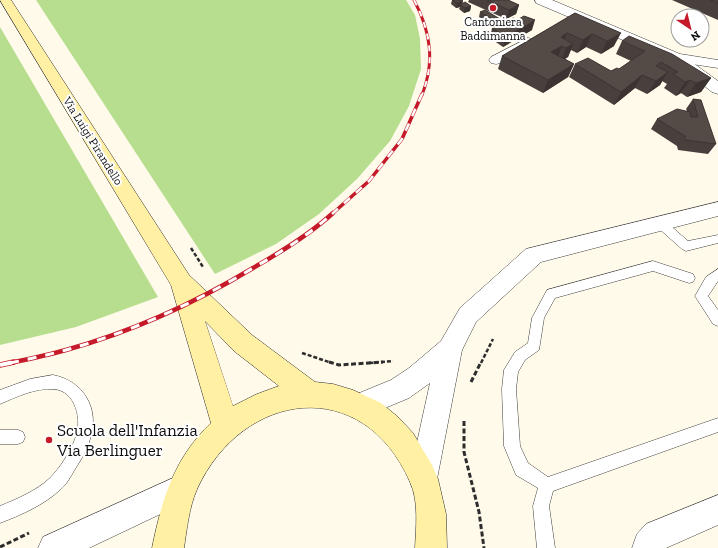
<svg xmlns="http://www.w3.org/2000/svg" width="718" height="548" font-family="'Zilla Slab',serif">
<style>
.forest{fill:#b6de8e}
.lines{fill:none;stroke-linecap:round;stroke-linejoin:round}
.service-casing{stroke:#3e3e3e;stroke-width:1}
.minor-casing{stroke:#3e3e3e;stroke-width:1}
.tertiary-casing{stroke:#3e3e3e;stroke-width:1}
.secondary-casing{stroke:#2d2d2d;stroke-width:1}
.path-far1{stroke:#2d2d2d;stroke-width:2.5;stroke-dasharray:4 2;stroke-linecap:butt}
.path{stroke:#2d2d2d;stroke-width:3;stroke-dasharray:5 2.5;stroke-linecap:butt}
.service{fill:#fff;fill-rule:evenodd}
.minor{fill:#fff;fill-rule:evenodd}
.tertiary{fill:#fff;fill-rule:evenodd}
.secondary{fill:#fff0a4;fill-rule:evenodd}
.rail-far3-casing{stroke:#c51a2a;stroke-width:3}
.rail-far2-casing{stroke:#c51a2a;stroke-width:3.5}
.rail-far1-casing{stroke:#c51a2a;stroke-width:4.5}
.rail-casing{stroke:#c51a2a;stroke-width:5.5}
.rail-far3{stroke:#fff;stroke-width:2;stroke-dasharray:6;stroke-linecap:butt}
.rail-far2{stroke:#fff;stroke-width:2.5;stroke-dasharray:8;stroke-linecap:butt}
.rail-far1{stroke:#fff;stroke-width:3;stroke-dasharray:9;stroke-linecap:butt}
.rail{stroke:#fff;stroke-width:4;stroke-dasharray:12;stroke-linecap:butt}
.wall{fill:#48403d}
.shaded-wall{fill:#3b3432}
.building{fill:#544b47;stroke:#3b3432}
.poi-dot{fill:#c51a2a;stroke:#fff;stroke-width:1.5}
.labels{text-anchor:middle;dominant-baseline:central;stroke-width:4;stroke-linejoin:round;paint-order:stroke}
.far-poi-label{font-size:12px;fill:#0b0b0b;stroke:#fff}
.far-street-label{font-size:12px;fill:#0b0b0b;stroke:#fff}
.near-poi-label{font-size:17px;fill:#0b0b0b;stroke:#fff;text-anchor:start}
</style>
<rect width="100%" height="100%" fill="#fffae9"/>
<path class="forest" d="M36,0H406L415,15L420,39L421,69L409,106L390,141L357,179L319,214L276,244L215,274Z
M0,27L158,297L76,327L0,345Z"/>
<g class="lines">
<g class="service-casing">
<path id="service" d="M660,219L664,220L688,241L718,235V243L686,251L682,249L656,226L654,223L656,220Z
M653,261L693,274L695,278L693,282L689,283L653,271L555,298L544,318L539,350L525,360L518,372L516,389L520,446L528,463L548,477L718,418V432L553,491L549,506L555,548H537L533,506L538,488L516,475L504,446L502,389L504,370L515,352L528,343L532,318L547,290Z
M718,269V281L708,296L718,310V326L713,324L695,296L706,277Z
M53,375C84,381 100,409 90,439C87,450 81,460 75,469C71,476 67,484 61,489C44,505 21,515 0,523V506C17,499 36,491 50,478C60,468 70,452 75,439C83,421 76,390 53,389C35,388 16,397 0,404V390L30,379Z
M0,430H18L23,432L25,437L23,442L18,444H0Z"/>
</g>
<g class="minor-casing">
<path id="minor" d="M528,38L533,39L535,42L533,45L501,63L496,64L491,63L489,60L491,57Z
M684,59L689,60L718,81V94L712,92L679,66L677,63L679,60Z
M718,202V216L541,262L476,322L462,350L437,479L433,489L423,493L413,489L409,479L430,383L409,398L361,418L352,414L348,405L352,396L391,380L409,368L441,341L460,308L526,249Z
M718,495V525L666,548H632L637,534L646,524Z"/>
</g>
<g class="tertiary-casing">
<path id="tertiary" d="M535,0H552L680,54L718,60V68L672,61L536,3Z
M182,474L192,479L197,489L192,499L89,548H38L43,537Z"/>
</g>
<g class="secondary-casing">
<path id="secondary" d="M0,0H11L189,275L252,335L315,382L333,384L353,390L381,403L398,417L413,433L432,465L438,479L446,514L447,548H415C416,528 419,501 410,482C363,374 243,390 197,489C189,508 187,528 184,548H152C162,499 174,458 211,423L171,285ZM205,321L234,351L279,386L257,394L233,406Z"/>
</g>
<path class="path-far1" d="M191,248L203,267
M302,353L332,363
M369,363L393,361
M481,363L493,339"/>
<path class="path" d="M329,362L339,365L383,362
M471,382L481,362
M464,421V452L479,512L484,548
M0,547L29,533"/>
<use href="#service" class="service"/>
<use href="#minor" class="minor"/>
<use href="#tertiary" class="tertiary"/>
<use href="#secondary" class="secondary"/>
<g class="rail-far3-casing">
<path id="rail-far3" d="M414,0C431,32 435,62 422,95"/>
</g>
<g class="rail-far2-casing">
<path id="rail-far2" d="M332,214L369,181L402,139L422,94"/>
</g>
<g class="rail-far1-casing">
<path id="rail-far1" d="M10,363C29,359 48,355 66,350C131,332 195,303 253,268C281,252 309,235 333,213"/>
</g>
<g class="rail-casing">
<path id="rail" d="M0,365L14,362"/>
</g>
<use href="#rail-far3" class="rail-far3"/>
<use href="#rail-far2" class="rail-far2"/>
<use href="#rail-far1" class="rail-far1"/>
<use href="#rail" class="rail"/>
</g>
<path class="wall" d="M452,0H461L462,4L471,6L470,11L464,13L459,9L460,7L456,8L451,4Z
M469,0H508L519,5L516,14L506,19L468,2Z
M672,0H718V20Z
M480,12L500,19L499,24L494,26L479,17Z
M575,13L614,46L601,54L586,47L577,53L571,50L568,57L565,59L574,64L568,77L543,93L498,69L502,56Z
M517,20L532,30L503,47L490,38L492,28Z
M622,41L711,78L701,92L687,97L681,93L676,96L664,88L667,84L662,81L660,85L647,94L635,88L614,105L569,77L575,64L611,71L619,69L631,61L616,54Z
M693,99L716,144L708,154L678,150L677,146L651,129L657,119L687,111L686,109Z"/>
<path class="shaded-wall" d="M463,1L462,6L460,5V7L456,8L457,3Z
M519,5L516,14L506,19L509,10Z
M471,6L470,11L464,13L465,8Z
M500,19L499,24L494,26L495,21Z
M535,20L532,30L503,47L506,37Z
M567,33L557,59L551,52L561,37Z
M621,33L614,46L601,54L607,41Z
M592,34L586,47L577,53L583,40Z
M573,44L568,57L561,61L566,48Z
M574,64L568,77L543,93L548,80Z
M668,72L660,85L647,94L656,81Z
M642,75L635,88L614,105L621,92Z
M711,78L701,92L687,97L696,83Z
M690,80L681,93L676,96L685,82Z"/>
<path class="building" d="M452,0H461L463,1L457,3Z
M487,0H508L519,5L509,10Z
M710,0H718V3Z
M465,2L471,6L465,8L460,5Z
M485,10L500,19L495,21L480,12Z
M575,13L621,33L607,41L592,34L583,40L567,33L561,37L573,44L566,48L562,46L551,52L574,64L548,80L502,56Z
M524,16L535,20L506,37L492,28L513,18L517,20Z
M629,36L672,54L711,78L696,83L690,80L685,82L673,74L678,72L661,62L656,66L668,72L656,81L642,75L621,92L575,64L588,58L611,71L617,68L619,69L645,51L622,41Z
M693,99L701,100L716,144L685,140V136L657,119L677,109L690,112L691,117H698Z"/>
<g class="poi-dot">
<circle cx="493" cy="8" r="4"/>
<circle cx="49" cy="440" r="4"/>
</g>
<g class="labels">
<g class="far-poi-label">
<text x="493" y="22">Cantoniera<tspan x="493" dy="14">Baddimanna</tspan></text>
</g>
<g class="far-street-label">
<text transform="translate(93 141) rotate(58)">Via Luigi Pirandello</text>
</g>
<g class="near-poi-label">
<text x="57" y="430">Scuola dell'Infanzia<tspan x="57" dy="20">Via Berlinguer</tspan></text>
</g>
</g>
<g transform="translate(690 28) rotate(145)"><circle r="19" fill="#ffffff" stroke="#9d9d9d"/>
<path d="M0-3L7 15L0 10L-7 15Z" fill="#c51a2a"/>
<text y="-6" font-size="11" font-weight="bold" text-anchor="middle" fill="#0b0b0b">N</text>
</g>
</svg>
